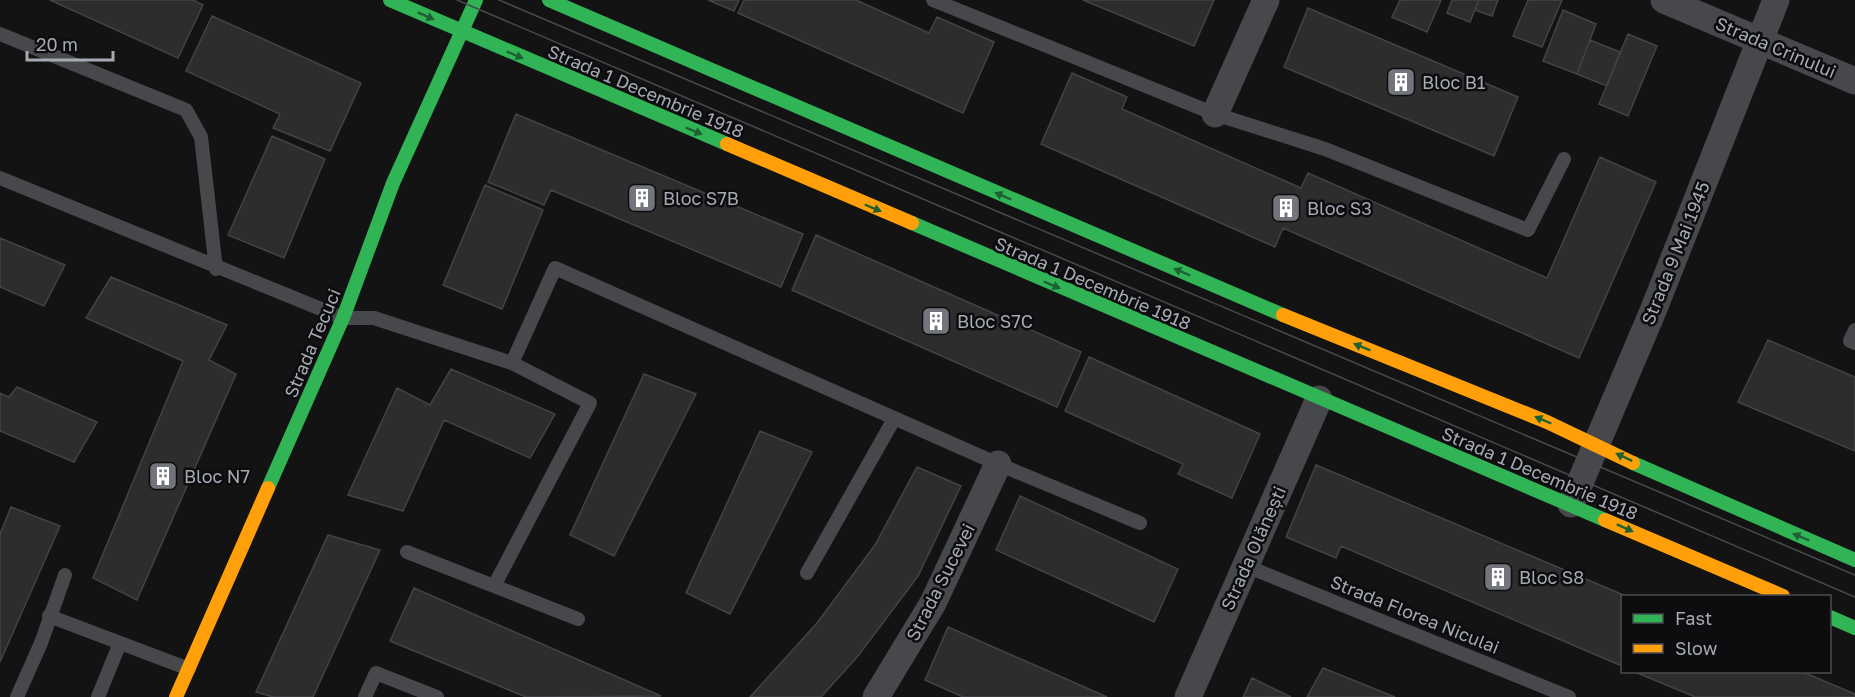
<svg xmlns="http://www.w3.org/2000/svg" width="1855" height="697" font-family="'Golos Text',sans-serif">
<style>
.building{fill:#2d2d2e;stroke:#424346;stroke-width:1.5}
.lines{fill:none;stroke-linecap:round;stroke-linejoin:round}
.lane{stroke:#47484b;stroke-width:14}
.street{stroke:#47484b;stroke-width:27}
.fast{stroke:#30b455;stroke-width:14}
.slow{stroke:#ff9f0a;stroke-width:14}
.tram{stroke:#48494b;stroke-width:1.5}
.oneway{fill:#1e6032}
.labels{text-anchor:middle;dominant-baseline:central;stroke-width:5;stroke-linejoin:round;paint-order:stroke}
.street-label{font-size:18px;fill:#a5aab3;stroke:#0d0d0f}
.poi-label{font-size:18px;fill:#a5aab3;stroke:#0d0d0f;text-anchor:start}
</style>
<rect width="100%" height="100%" fill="#131313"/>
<path class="building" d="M50,0H193L203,5L178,58Z
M708,0H739L734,11Z
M744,0H856L929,33L937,17L994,42L963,113L738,13Z
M1083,0H1214L1194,46Z
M1400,0H1441L1427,32L1392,17Z
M1452,0H1479L1470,22L1447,13Z
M1479,0H1498L1492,16L1475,10Z
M1528,0H1562L1542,47L1513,36Z
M1308,8L1518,97L1494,156L1284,67Z
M1563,10L1596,24L1577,74L1543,61Z
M212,16L361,83L330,151L273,128L280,114L186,71Z
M1628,34L1657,46L1628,116L1599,104Z
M1590,40L1620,52L1607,86L1577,74Z
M1072,73L1127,97L1122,109L1301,188L1308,173L1547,278L1600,157L1656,182L1579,358L1283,228L1275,247L1041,144Z
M516,114L803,234L781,287L551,190L544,205L488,182Z
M272,136L325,159L284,258L228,235Z
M485,185L543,210L502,309L443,285Z
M816,235L1081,352L1057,407L792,290Z
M0,238L65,265L44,306L0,287Z
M111,277L227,325L209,360L236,374L137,600L93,578L183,361L86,318Z
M1768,340L1855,377V451L1738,402Z
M1089,357L1260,434L1232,498L1178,474L1183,464L1065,411Z
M451,369L555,414L530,458L444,420L403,511L348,495L397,388L430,405Z
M644,374L696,394L614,556L570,535Z
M17,387L97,422L74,462L0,431V393L9,397Z
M760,431L812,452L730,614L686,593Z
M1316,465L1626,596H1622V666L1341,546L1336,558L1286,537Z
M917,467L961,486L918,576L858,656L821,697H750L817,623L875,545Z
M1020,496L1178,569L1154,622L996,550Z
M11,507L60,526L0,662V534Z
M328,535L380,550L313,697H273L256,692Z
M414,588L661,696L526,697L390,641Z
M948,627L1107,697H963L925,680Z
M1323,668L1395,697H1307Z
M1635,672H1803L1855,694V697H1695Z
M1252,678L1291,697H1243Z"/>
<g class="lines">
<path class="lane" d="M933,0L1215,114L1325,149L1528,230L1564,159
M0,34L186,110L201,137L216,269
M0,178L343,318H374L512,363L555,268L998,464L1140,523
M1855,330L1850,341L1855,343
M407,552L578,619
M1246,566L1569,697
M807,573L894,419
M494,586L590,403L512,363
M49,616L189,669
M17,697L41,643L65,575
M98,697L120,643
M365,697L376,673L437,697"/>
<path class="street" d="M1664,0L1855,81
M1215,114L1266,0
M1571,504L1653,311L1776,0
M876,697L933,603L998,464
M1188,697L1319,399"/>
<path class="fast" d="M390,0L727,144
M549,0L1283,315
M912,223L1605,520
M1633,463L1855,560
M268,488L343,318L393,183L476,0
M1830,617L1855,628"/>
<path class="slow" d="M727,144L912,223
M1283,315L1547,422L1633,463
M1605,520L1783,596
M176,697L268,488"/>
<path class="tram" d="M457,0L1855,597
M499,0L1855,575"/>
</g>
<defs><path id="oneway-solid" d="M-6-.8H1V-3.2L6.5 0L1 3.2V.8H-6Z" transform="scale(1.5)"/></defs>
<g class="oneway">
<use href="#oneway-solid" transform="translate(426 16) rotate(24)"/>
<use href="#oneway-solid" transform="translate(515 55) rotate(23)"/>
<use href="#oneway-solid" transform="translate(694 131) rotate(23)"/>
<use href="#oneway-solid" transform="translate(1003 196) rotate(-157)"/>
<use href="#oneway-solid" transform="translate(873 208) rotate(23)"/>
<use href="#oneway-solid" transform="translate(1182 272) rotate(-157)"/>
<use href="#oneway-solid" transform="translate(1052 285) rotate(23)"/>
<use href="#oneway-solid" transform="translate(1362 347) rotate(-158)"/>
<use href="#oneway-solid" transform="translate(1543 420) rotate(-157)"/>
<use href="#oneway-solid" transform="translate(1624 457) rotate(-155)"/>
<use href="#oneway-solid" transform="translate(1625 528) rotate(24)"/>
<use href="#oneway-solid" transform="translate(1801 537) rotate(-157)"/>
</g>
<defs>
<g id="building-square" transform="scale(1.5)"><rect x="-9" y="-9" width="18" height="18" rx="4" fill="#72757b" stroke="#0d0d0f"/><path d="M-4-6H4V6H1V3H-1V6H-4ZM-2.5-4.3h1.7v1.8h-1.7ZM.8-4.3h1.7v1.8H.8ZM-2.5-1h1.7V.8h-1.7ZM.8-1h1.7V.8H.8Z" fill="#fff"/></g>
</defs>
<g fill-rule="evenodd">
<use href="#building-square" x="1401" y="82"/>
<use href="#building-square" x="642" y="198"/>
<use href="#building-square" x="1286" y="208"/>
<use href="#building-square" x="936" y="321"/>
<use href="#building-square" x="163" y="476"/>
<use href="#building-square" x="1498" y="577"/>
</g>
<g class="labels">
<g class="street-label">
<text transform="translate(1776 47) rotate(23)">Strada Crinului</text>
<text transform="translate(646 91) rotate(23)">Strada 1 Decembrie 1918</text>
<text transform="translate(1675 253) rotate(-68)">Strada 9 Mai 1945</text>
<text transform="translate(1093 283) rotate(23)">Strada 1 Decembrie 1918</text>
<text transform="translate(312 343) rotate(-67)">Strada Tecuci</text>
<text transform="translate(1540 473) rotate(23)">Strada 1 Decembrie 1918</text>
<text transform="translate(1253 548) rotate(-66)">Strada Olănești</text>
<text transform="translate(940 582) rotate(-63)">Strada Sucevei</text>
<text transform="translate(1415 614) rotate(22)">Strada Florea Niculai</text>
</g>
<g class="poi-label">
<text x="1422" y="82">Bloc B1</text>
<text x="663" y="198">Bloc S7B</text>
<text x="1307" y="208">Bloc S3</text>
<text x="957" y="321">Bloc S7C</text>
<text x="184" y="476">Bloc N7</text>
<text x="1519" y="577">Bloc S8</text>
</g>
</g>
<rect x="1621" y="595" width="210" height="78" fill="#0d0d0f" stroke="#4a4c51" stroke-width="1.5"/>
<rect x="1633" y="614" width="30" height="9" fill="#30b455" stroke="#4a4c51" stroke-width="1.5"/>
<text x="1675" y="625" font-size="18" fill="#a5aab3">Fast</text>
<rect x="1633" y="644" width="30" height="9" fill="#ff9f0a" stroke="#4a4c51" stroke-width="1.5"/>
<text x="1675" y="655" font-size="18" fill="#a5aab3">Slow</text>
<path d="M27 51v9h86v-9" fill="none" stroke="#a5aab3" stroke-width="3"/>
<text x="36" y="51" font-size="18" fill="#a5aab3" stroke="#0d0d0f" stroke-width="4.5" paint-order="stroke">20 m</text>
</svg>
